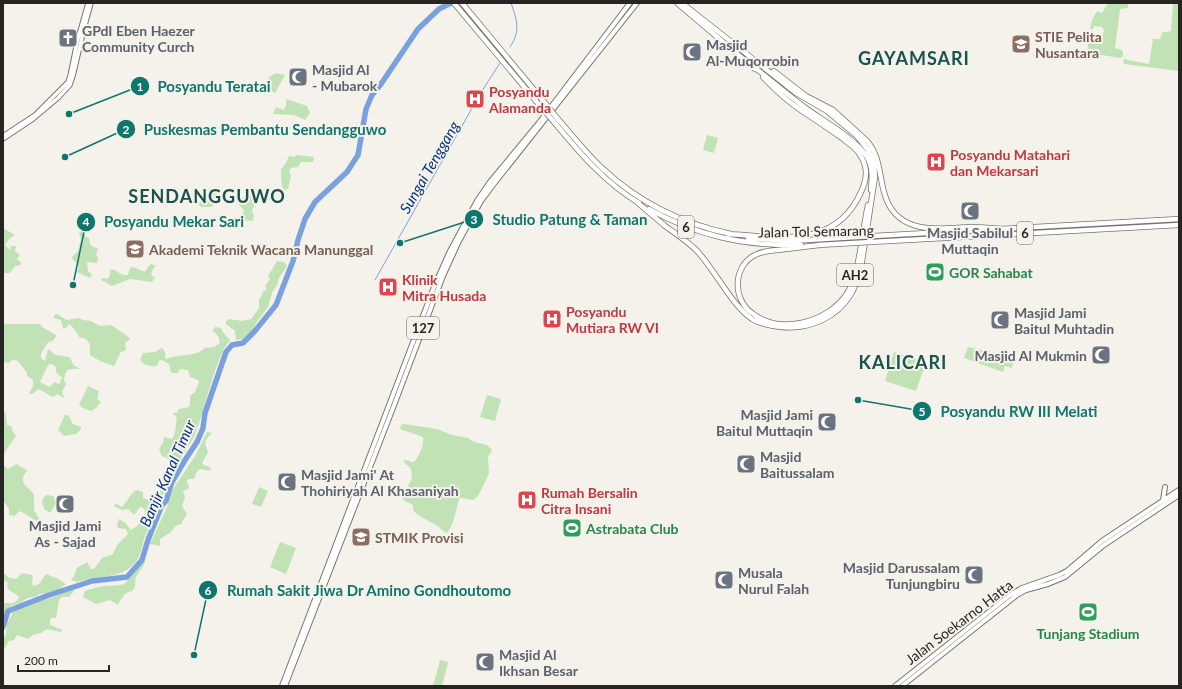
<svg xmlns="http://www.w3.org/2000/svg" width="1182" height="689" font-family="Lato,sans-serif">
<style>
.green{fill:#c1e2b4;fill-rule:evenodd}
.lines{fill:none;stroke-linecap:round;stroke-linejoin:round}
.stream{stroke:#7aa1de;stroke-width:1}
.river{stroke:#7aa1de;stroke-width:5.5}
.secondary-casing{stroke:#76746c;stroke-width:5.5}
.primary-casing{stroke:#76746c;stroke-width:6}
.highway-casing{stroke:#76746c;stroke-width:6}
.secondary{stroke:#fff;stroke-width:3.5}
.primary{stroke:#fff;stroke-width:4}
.highway{stroke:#fff;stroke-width:4.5}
.highway-bridge-casing{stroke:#76746c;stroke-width:6;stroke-linecap:butt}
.highway-bridge{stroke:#fff;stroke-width:4.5}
.labels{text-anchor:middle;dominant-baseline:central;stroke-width:4;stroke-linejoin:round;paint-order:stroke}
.shield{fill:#f4f2ea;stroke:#64625e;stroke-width:1}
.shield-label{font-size:13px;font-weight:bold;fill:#262522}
.worship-label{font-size:14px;font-weight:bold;fill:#5b616d;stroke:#f4f2ea;text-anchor:start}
.education-label{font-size:14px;font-weight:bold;fill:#785e54;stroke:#f4f2ea;text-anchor:start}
.health-label{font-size:14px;font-weight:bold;fill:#be3a42;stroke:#f4f2ea;text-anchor:start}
.street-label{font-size:14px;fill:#262522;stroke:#f4f2ea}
.leisure-label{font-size:14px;font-weight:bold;fill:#27864d;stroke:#f4f2ea;text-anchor:start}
.water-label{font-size:15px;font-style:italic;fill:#04347b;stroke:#f4f2ea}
.district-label{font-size:18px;font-weight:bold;letter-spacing:1px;fill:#18534d;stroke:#f4f2ea}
.leader{fill:none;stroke:#0f766e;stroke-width:1.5}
.callout-dot{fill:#0f766e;stroke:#f4f2ea;stroke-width:1.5}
.mark-label{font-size:12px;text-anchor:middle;font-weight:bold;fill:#fff}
.callout-label{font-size:15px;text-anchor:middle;font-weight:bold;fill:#0f766e;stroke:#f4f2ea;stroke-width:4;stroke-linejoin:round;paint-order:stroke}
</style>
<rect width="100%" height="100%" fill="#f4f2ea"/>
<path class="green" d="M1108,3H1128V8L1120,9L1115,48L1122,50L1123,52V56L1120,58L1102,55L1098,59L1087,56L1089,32L1093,31L1095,35L1100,36L1103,35L1104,30L1102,27L1094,26L1093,29H1090L1092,20L1097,11L1102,13Z
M1173,3H1179V71L1124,64L1123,59L1149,64L1153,39H1160C1163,28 1163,34 1171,31Z
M276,73L285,75L275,93L263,87L269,77Z
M286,99L307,106L310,113L305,120L294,115L273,114L276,107L284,110L286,105Z
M707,135L718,138L714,153L703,150Z
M297,155L314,157L313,162H301L298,167L291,168L289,171L291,176L288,189L284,190C281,187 281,174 281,169L286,163L289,156L294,157Z
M210,188L215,191L220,198L214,203L212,207H201L199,205L201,198Z
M256,190H260L264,193L262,198L255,202L252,211L254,215L253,221L241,220L244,210L239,205L237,200L240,197L246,198Z
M3,228L15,235L10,238L5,245L10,250L11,246H16L15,251L20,255L17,259L21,263V265L15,266L10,273H3Z
M82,230H84L85,236L89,238L90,245L98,249L96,255L98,257L97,263L87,262L88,272L92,274L90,278L77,272L79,266L71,258L78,251L81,239L79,233Z
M277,261L284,262L287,266L279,278L277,285L272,293L268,307L258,320L249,336L244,339L236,340L235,331L226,324V321L229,319L243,321L251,319L259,308V300L263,292L267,289L265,286L270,279L268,276Z
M151,264L156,266L153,269L151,275L155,278L152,282L130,279L112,286L101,280L102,278L107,279L110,276V270C118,268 118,276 128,275L130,268L133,267L145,272L148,267Z
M57,314L67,320L79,318L83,320L91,321L100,326L111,325L126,335L130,339L125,343L126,350L121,352L114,366L100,361L90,355V344L86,339L79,337L77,333L70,324L64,329L63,328L61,320L54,318V315Z
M3,324H40L42,327L56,335V336L53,341L48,342C46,348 40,351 41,358L44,361L45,360L48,349L56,355L69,357C73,362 72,366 79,368V369C68,369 66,368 64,380L66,384L62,392L64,397L63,398L58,394L53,397L39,389L32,394H29L33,386V380L27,376V373L18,361L12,360L9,363L3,362ZM51,364L56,367V372L62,378L59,384L54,382L51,386L49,387L40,382L48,365Z
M215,327L221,328L225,335L229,339L230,341C218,349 203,415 196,432C193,441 187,448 182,456C180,459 180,463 178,467C176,469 168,479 166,480C165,473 170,468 171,460L162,456L159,449L163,443L164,437L172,439C177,432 175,426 177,418L173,413H177L179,409L189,407L190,403V396L195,392L199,382L198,380L190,377L188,370L180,369L178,373H171L169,364L162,360L159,361L157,366C151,367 143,365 140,360L143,353L155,352L161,348C165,349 166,354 165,358L167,359C179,353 195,358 205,348L214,347L219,344C221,338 217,334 212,331Z
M968,347L1014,357L1012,368L1005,366L1003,372L964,358Z
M894,352L926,362L916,391L885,381Z
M88,386L99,391L97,399L101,402L99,404L96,408L91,411L83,408L79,405Z
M487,395L501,399L495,421L480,417Z
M3,409L6,415L7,425L12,427L13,432L16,436L6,450L3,456Z
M65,415H68L73,424L81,427V429L76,434L64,436L58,430Z
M404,424L437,429L452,435L468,438L474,442L487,445L492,450L488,457L489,473L486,480L478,496L473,500L461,498L459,499C456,510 454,525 447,533C442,531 439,526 434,524C426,519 419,517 413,510V505L403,500L404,494H409L411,492L408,486L412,479L411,469L403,461L406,460L412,462L415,461C420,454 424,446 423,437L400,429L401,425Z
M207,432L212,433C204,441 204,442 208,452L202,463L204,465L210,467L211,471L200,469L196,473L194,479H188L187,482L189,487L188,489L183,491L185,497L182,506L187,514L181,524L175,526L171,532L160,539V546L150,544L167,507L173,489L195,456Z
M16,464L27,470C26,472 25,473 24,475C19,484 30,489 34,494V510L41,522L40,523L20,511L14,516L9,515V509L3,500V465L8,469Z
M162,485H164C165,502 152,521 145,536C142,544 142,552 137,560C134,565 129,569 123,572C108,578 92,577 76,582L71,580L74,576L77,568L87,562L91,569H94L102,558L113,554L117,545L128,534L126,529L118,528L117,525L119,519L126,523L129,528L131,530C139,526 144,519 145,510L143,508L140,507L134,515L128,509L122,510L115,507L114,505L117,504L122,507C127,502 130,494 136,490L143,492V498L151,501L161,490Z
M259,487L268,491L261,507L252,504Z
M47,495L53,496L56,503L50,513L44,509L42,501L44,497Z
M280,542L296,548L286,574L270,567Z
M145,559C144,570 140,568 137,576C133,582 138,585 132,591C124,592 121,599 118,605L110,600L96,604L83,597L85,591C91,589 97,587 103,586C110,585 119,587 125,583C133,576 138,566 145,559Z
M3,573L10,578L16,579L22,573L32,575L33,577L32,583L33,586L39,584L46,574L58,579L66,584L59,589L47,593L39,594L35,597L28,598L20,603L11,606L6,612L3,621V603H13L18,600L19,597C15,592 10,593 7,587L8,583L3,579Z
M72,589L74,590V591L69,597H62L59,600L56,618H51L50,620V625L54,626L56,628L61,629L62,631L60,632L47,629L41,633L33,635L28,639L17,635L14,640L9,641L3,651V638L6,635L7,623L11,617L13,611L39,601L51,598Z
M440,660L448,662L442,686H433Z"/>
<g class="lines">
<path class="stream" d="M510,47C521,31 517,20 511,3
M375,280L480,94L500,63"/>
<path class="river" d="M3,627L8,611L49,595L92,581L127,577L142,560L148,540L162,505L166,501L172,482L185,460L197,442L203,428L205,413L226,352L232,345L243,343L254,332L276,305L293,261L298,240L305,219L315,202L347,172L358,155L366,109L372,95L381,84L418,29L439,9L451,3"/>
<g class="secondary-casing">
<path id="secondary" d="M3,136L35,115L68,82L70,76L77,42L88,3
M3,139L33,119L58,98L70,85L73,76L85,25L91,3"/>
</g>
<g class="primary-casing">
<path id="primary" d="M1163,500L1165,487
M282,686L434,287L449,253L477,201L490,182L538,124L630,3
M285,686L393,408L443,276L459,241L481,201L493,185L637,3
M895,686L1010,595L1022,588L1059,575L1067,571L1102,541L1179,490
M902,686L1017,595L1026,590L1048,584L1065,577L1104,545L1179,495"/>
</g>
<g class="highway-casing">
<path id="highway" d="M454,3L536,101
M462,3L540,97
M677,3L755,69
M754,67C772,81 789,96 807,109C824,121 856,139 867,157C873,167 872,178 871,190
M774,71L806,96L833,110L867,141C880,156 879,174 884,192C895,235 936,229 969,227C980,227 992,228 1003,229
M557,118C572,135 586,153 602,168C638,202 683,224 731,234
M554,122C579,152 605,183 639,203
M637,202C646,210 656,218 665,226C676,234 689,242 698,252C716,272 731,304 752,319C760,324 771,326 781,327C808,330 837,318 851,294C856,286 858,277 861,268L875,177L874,163L868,150L857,136L827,111L796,93L682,3
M649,209C697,236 745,246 801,245
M1000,229L1179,219
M728,234C780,237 836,249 861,192C868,177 868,165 858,152C854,147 848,143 842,138C829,129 816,120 802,111C787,101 775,90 763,77
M873,236L981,230
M748,238L791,241L856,237
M871,242L1179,225
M818,245L854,243
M821,245C809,246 797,248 785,249C775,251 764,250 755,255C733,266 732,299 752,313C780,335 826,323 846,295C860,275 862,230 868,205"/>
</g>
<use href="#secondary" class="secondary"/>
<use href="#primary" class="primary"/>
<use href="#highway" class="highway"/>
<g class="highway-bridge-casing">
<path id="highway-bridge" d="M540,97L557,118
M536,101L554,122
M856,237L873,236
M854,243L871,242"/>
</g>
<use href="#highway-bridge" class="highway-bridge"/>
</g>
<defs>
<g id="church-square" transform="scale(1)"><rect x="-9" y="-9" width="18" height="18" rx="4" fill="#6b7280" stroke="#f4f2ea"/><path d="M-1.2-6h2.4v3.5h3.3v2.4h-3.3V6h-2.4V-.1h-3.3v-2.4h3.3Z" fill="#fff"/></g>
<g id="university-square" transform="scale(1)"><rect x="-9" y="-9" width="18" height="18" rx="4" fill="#8d6e63" stroke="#f4f2ea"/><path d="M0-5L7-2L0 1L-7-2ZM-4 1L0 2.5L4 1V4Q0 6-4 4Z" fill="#fff"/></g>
<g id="mosque-square" transform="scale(1)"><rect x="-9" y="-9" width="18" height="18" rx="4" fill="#6b7280" stroke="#f4f2ea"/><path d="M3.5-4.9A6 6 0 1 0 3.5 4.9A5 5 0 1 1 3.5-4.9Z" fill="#fff"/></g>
<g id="hospital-square" transform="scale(1)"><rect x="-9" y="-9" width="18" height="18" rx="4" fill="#e0444e" stroke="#f4f2ea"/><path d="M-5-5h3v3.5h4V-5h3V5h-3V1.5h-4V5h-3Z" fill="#fff"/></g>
<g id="stadium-square" transform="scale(1)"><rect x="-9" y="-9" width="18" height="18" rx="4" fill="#2e9e5b" stroke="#f4f2ea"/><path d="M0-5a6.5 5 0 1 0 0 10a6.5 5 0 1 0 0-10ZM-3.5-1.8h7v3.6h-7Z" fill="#fff"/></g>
</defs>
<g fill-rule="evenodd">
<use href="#church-square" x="68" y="38"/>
<use href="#university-square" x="1021" y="44"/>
<use href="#mosque-square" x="692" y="52"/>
<use href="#mosque-square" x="298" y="77"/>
<use href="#hospital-square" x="475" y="99"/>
<use href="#hospital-square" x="936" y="162"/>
<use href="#mosque-square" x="970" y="211"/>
<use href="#university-square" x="135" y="249"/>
<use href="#stadium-square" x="935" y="272"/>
<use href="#hospital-square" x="388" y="287"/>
<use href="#hospital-square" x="552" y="319"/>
<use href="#mosque-square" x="1000" y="320"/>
<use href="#mosque-square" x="1101" y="355"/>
<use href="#mosque-square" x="827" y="422"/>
<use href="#mosque-square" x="746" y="464"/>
<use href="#mosque-square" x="287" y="482"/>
<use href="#hospital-square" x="527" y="500"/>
<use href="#mosque-square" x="65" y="504"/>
<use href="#stadium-square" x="572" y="528"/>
<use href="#university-square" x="361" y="537"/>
<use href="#mosque-square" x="974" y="575"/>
<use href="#mosque-square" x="724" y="580"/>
<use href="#stadium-square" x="1088" y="612"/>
<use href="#mosque-square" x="485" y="662"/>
</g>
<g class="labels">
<g class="shield">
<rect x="678" y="216" width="16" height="22" rx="3"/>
<rect x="1017" y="222" width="16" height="22" rx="3"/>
<rect x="837" y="264" width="36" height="22" rx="3"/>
<rect x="407" y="317" width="32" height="22" rx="3"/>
</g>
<g class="shield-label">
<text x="686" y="227">6</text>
<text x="1025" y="233">6</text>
<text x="855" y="275">AH2</text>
<text x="423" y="328">127</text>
</g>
<g class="worship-label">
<text x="82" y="30">GPdI Eben Haezer<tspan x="82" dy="16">Community Curch</tspan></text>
<text x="706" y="44">Masjid<tspan x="706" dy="16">Al-Muqorrobin</tspan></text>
<text x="312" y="69">Masjid Al<tspan x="312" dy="16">- Mubarok</tspan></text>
<text x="970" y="232" text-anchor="middle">Masjid Sabilul<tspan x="970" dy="16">Muttaqin</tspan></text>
<text x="1014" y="312">Masjid Jami<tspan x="1014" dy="16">Baitul Muhtadin</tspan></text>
<text x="1087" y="355" text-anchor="end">Masjid Al Mukmin</text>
<text x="813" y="414" text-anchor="end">Masjid Jami<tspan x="813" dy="16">Baitul Muttaqin</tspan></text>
<text x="760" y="456">Masjid<tspan x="760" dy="16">Baitussalam</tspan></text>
<text x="301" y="474">Masjid Jami' At<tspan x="301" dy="16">Thohiriyah Al Khasaniyah</tspan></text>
<text x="65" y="525" text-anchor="middle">Masjid Jami<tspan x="65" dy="16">As - Sajad</tspan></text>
<text x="960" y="567" text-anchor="end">Masjid Darussalam<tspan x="960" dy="16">Tunjungbiru</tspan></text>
<text x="738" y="572">Musala<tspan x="738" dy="16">Nurul Falah</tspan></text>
<text x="499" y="654">Masjid Al<tspan x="499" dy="16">Ikhsan Besar</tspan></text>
</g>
<g class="education-label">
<text x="1035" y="36">STIE Pelita<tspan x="1035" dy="16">Nusantara</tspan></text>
<text x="149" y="249">Akademi Teknik Wacana Manunggal</text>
<text x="375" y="537">STMIK Provisi</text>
</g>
<g class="health-label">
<text x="489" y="91">Posyandu<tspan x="489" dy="16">Alamanda</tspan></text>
<text x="950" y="154">Posyandu Matahari<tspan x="950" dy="16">dan Mekarsari</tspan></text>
<text x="402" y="279">Klinik<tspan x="402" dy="16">Mitra Husada</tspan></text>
<text x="566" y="311">Posyandu<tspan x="566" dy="16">Mutiara RW VI</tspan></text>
<text x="541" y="492">Rumah Bersalin<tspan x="541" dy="16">Citra Insani</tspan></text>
</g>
<g class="street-label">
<text transform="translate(816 231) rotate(-1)">Jalan Tol Semarang</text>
<text transform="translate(959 622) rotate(-37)">Jalan Soekarno Hatta</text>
</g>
<g class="leisure-label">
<text x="949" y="272">GOR Sahabat</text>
<text x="586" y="528">Astrabata Club</text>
<text x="1088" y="633" text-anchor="middle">Tunjang Stadium</text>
</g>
<g class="water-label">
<text transform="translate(429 167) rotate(-60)">Sungai Tenggang</text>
<text transform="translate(167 473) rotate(-66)">Banjir Kanal Timur</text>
</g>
<g class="district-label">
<text x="914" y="58">GAYAMSARI</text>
<text x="207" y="196">SENDANGGUWO</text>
<text x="903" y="362">KALICARI</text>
</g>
</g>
<path class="leader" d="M69 114L140 86M65 157L126 129M400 243L474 219M73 285L86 222M858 400L922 411M194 655L208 590"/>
<g class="callout-dot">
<circle cx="69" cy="114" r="4"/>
<circle cx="65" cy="157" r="4"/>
<circle cx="400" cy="243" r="4"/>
<circle cx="73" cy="285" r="4"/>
<circle cx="858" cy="400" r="4"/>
<circle cx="194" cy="655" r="4"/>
<circle cx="140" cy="86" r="10"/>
<circle cx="126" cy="129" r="10"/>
<circle cx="474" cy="219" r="10"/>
<circle cx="86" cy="222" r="10"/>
<circle cx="922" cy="411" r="10"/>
<circle cx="208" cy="590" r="10"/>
</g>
<g class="mark-label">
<text x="140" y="91">1</text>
<text x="126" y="134">2</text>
<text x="474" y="224">3</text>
<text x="86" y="226">4</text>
<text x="922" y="416">5</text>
<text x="208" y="595">6</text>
</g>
<g class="callout-label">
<text x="214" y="92">Posyandu Teratai</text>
<text x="265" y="135">Puskesmas Pembantu Sendangguwo</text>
<text x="570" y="225">Studio Patung &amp; Taman</text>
<text x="174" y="227">Posyandu Mekar Sari</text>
<text x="1019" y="417">Posyandu RW III Melati</text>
<text x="369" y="596">Rumah Sakit Jiwa Dr Amino Gondhoutomo</text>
</g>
<rect width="1182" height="689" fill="none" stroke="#262522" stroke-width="8"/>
<path d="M18 665v6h91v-6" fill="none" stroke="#262522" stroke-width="2"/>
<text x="24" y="665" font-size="12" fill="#262522" stroke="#f4f2ea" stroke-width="3" paint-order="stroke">200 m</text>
</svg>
